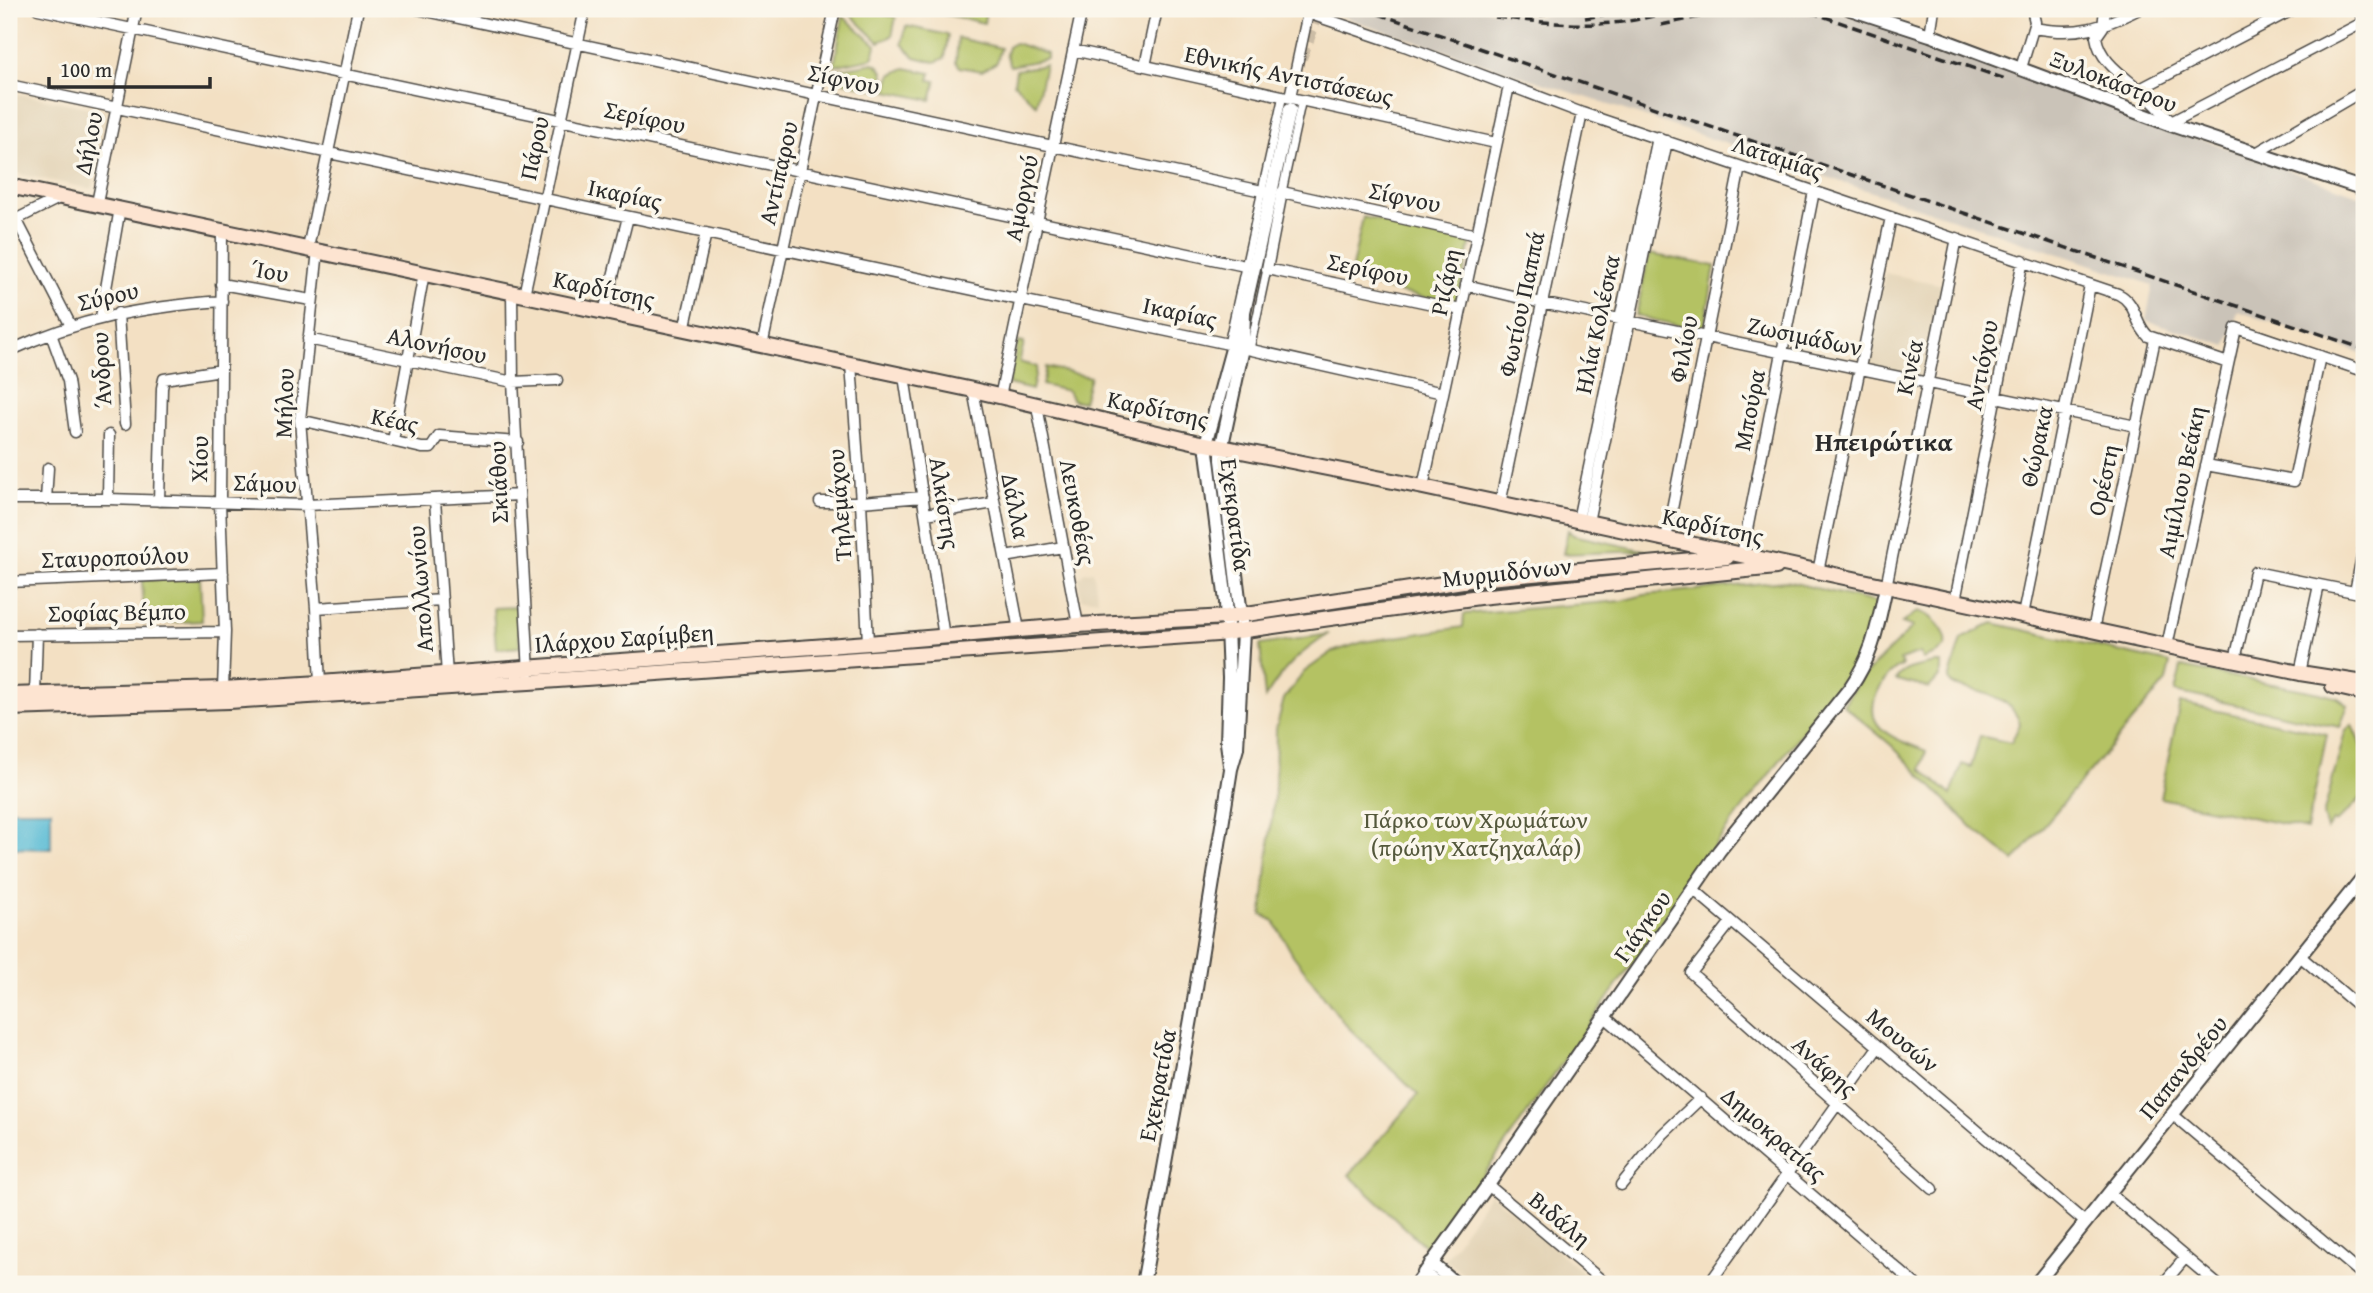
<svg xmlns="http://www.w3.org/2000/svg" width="2373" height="1293" font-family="'Gentium Book Plus',serif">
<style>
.built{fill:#e2d2b4}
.industrial{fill:#cac3b8}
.green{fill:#b4c264;stroke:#707648;stroke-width:2}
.water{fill:#55bad4;stroke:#407280;stroke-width:2}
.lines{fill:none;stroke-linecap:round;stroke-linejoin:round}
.tertiary-tunnel{stroke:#cbbca5;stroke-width:12;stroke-dasharray:12 6;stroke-linecap:butt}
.pedestrian-casing{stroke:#494642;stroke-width:10}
.minor-casing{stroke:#494642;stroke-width:13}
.tertiary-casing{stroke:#494642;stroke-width:16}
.secondary-casing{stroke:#494642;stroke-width:18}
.pedestrian{stroke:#fff;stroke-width:7}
.minor{stroke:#fff;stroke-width:10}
.tertiary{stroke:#fff;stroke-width:12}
.secondary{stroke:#fde4d1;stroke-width:14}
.rail{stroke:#2b2b2b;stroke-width:3.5;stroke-dasharray:10 5;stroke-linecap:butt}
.labels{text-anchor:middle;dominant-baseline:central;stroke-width:7;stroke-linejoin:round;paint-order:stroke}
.street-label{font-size:24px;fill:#2b2b2b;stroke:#fbf7ec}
.park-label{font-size:24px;fill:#54583c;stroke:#fbf7ec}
.neighbourhood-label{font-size:26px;font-weight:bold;fill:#2b2b2b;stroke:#fbf7ec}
</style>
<rect width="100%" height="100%" fill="#fbf7ec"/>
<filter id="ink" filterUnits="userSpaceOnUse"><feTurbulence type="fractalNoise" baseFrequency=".0143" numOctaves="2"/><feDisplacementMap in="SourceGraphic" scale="14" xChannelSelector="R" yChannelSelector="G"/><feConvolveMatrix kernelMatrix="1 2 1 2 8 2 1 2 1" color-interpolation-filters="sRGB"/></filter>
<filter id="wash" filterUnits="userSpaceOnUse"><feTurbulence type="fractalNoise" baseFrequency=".00686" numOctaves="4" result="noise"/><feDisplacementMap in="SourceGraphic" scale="28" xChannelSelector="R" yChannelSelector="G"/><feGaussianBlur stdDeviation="1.57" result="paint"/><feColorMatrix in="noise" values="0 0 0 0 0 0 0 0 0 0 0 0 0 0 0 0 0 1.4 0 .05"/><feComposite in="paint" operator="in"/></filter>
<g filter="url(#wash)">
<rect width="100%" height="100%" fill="#f3e0c3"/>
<path class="built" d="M9,92L107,111L92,189L9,172Z
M1885,273L1943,285L1924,378L1866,366Z
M1093,571L1098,599H1081L1078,577L1083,576L1082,573Z
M1490,1193L1596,1284H1474L1445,1259Z"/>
<path class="industrial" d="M1319,9H1486L1537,16L1590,9H1820L1869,20L2364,197V354L2238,311L2227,346L2146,320L2153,285Z"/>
<path class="green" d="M845,9H860L896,17L892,36L879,42Z
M921,9H986L984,23Z
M843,16L876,45L873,58L834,66Z
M906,26L948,35L945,58L935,62L915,57L902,44Z
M958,38L1001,48L997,62L982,71L960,67L956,62Z
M1015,43L1047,54V59L1010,66L1006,54L1008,47Z
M874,63C886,69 885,79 883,91L832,79L834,70Z
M1045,65L1036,105L1014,83L1016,70Z
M905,68L931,73L929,80L936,81L931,100L887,91L891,75Z
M1363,217L1471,241L1457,305L1349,281Z
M1649,254L1715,266L1704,331L1636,316Z
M1018,342L1024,343L1019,362L1037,367L1032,390L1008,384Z
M1046,367L1090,377L1083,402L1073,400L1068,391L1042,385Z
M1568,530L1573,535L1647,551L1563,554Z
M200,578L202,621L144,624L142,580Z
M1786,581L1878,603L1873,635L1863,653L1726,830L1430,1251L1349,1175L1418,1095L1344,1023L1293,955L1274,921L1262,915L1275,787L1276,729L1284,699L1304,672L1332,652L1363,642L1463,627L1464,614L1621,601L1644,595Z
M517,607L520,647L496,649L493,608Z
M1918,611C1931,614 1949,632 1946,646L1938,653L1922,659L1920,653L1900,660L1902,666C1891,670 1884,680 1879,689C1858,729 1897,739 1926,751L1921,769L1951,795L1962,764L1971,767L1980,736L2011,743L2020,724C2011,694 1980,693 1953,685L1949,680L1961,639L1993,623L2170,663L2166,681L2014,861L1972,827L1891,745L1843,705L1860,679L1913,627L1902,623Z
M1329,634C1298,654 1285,666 1265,698L1260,645Z
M1936,663H1941C1943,677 1936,679 1929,688L1896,680C1902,667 1922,666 1936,663Z
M2181,667L2320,693L2338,698L2348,705L2340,727L2175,692Z
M2180,703L2327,734L2307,829L2160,798Z
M2352,725L2364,753V795L2336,823L2333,821L2327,829L2323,816L2345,732Z"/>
<path class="water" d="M9,810H51V849L9,848Z"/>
</g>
<g filter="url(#ink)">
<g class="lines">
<path class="tertiary-tunnel" d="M1301,58L1320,9"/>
<g class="pedestrian-casing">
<path id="pedestrian" d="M1282,192L1302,99
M1228,344L1283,95
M1250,349L1267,269"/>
</g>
<g class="minor-casing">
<path id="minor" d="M38,9L1245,266
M417,9L1262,191
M1296,9L1405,46L1582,113L2118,294C2137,303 2134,323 2148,336L2228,363
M2105,9L2103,27L2096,37C2100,63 2126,77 2143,93C2154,102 2162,111 2171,122V125
M2358,9L2364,22
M2034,28C2077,36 2101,28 2139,9
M1930,35L1934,9
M1073,50L1496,143
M1145,66L1157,9
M2021,68L2035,22L2032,9
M9,85L1233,345
M2140,89L2294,9
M1290,97L1308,13
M2171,122L2364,22
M2256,153L2364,90
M97,203L137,9
M16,219L71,326
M9,223L61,197
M222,230L220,503L225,632L223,689
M308,248L358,9
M318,250L300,420L316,608L320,683
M221,284L311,300
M1466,285L1542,303L2136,426
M512,293L513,382L529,673
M524,295L585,9
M1461,310L1267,269L1282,192L1477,235
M604,312L628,217
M118,313L125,424
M101,317L120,208
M684,330L706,233
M51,334L68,381L75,432
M308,339L513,382L557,380
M762,346L835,9
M1243,348L1443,393
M9,351C80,318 144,307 222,301
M851,364L861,502L868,643
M904,376L944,637
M973,390L1019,630
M1000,397L1082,9
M1037,406L1078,625
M300,420L422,448H431L439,436L518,442
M393,441L424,273
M2206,465L2294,481L2320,356
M1423,487L1509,86
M9,499H108L307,505L519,495
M108,499L109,435
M46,500L48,468
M435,500L447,675
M159,501L162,388L164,379L221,370
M820,502H861L923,497
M1500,504L1582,113
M926,514L994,503
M1578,520L1658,137
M1588,522L1667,141
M1666,539L1740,167
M1742,555L1814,191
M1005,557L1063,547
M1818,572L1891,217
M9,582L223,573
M1886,587L1957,238
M2355,592L2364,546
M1955,601L2023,260
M316,608L442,600
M2023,615L2090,285
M2093,630L2155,339
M9,635L225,632
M2167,646L2236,328L2364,371
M2235,660L2255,572L2364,594
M2300,673L2319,585
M35,694L37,634
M1693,889L2086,1223
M1731,922L1691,973L1933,1189
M2300,956L2364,1011
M1605,1017L1915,1284
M2172,1114L2364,1276
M1488,1185L1606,1284
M1621,1185L1663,1134L1701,1098
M2110,1194L2217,1284
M1709,1284L1878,1047
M2163,1284L2185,1258"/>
</g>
<g class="tertiary-casing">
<path id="tertiary" d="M1529,9H1541
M1850,9L1930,35L2171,125L2364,189
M1230,765L1227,743L1229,678L1226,602L1206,444L1233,345L1244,312L1290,109
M1431,1263L1456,1284
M1424,1273L1437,1284
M1143,1284L1191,1019L1231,769L1237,748L1243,631L1222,460V445L1243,348L1244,312
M1417,1284L1488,1185L1719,851L1850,688C1874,653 1877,627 1886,587
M2036,1284L2364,876"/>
</g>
<g class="secondary-casing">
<path id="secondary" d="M9,186L973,390L1196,442L1423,487L2167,646L2300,673L2364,683
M2333,686L2364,693
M9,695L223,689L320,683L868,643L1078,625L1227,617L1476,579L1727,557
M9,708L229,701L529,682L1217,634L1479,597L1776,567"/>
</g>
<use href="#pedestrian" class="pedestrian"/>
<use href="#minor" class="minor"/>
<use href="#tertiary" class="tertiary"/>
<use href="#secondary" class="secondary"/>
<path class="rail" d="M1364,9L2364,349
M1495,17C1563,24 1609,32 1676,9
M1585,18L1637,9
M1661,25L1708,15L1744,11L1774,9L1816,14L2008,80"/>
</g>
</g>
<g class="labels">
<g class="street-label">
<text transform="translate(1289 75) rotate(12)">Εθνικής Αντιστάσεως</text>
<text transform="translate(844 79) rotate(12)">Σίφνου</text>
<text transform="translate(2114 81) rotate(21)">Ξυλοκάστρου</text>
<text transform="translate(645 117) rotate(12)">Σερίφου</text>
<text transform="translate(88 143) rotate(-78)">Δήλου</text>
<text transform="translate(534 148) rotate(-78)">Πάρου</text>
<text transform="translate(1778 157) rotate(18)">Λαταμίας</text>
<text transform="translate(778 173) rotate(-77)">Αντίπαρου</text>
<text transform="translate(625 194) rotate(12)">Ικαρίας</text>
<text transform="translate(1405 197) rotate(12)">Σίφνου</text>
<text transform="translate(1021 198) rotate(-78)">Αμοργού</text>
<text transform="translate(1368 269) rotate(12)">Σερίφου</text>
<text transform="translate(270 271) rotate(10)">Ίου</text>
<text transform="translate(1445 282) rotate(-78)">Ριζάρη</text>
<text transform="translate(604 289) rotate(12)">Καρδίτσης</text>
<text transform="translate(108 296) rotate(-13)">Σύρου</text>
<text transform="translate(1521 304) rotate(-78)">Φωτίου Παππά</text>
<text transform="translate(1180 312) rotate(12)">Ικαρίας</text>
<text transform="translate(1597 324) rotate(-78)">Ηλία Κολέσκα</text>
<text transform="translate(1805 336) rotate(12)">Ζωσιμάδων</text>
<text transform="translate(437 345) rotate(12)">Αλονήσου</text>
<text transform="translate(1683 349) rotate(-79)">Φιλίου</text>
<text transform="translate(1981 365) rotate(-79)">Αντιόχου</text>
<text transform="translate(1909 367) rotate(-78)">Κινέα</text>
<text transform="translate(101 370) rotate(-93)">Άνδρου</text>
<text transform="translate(284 403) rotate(-88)">Μήλου</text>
<text transform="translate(1158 409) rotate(12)">Καρδίτσης</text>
<text transform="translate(1749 410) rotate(-79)">Μπούρα</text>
<text transform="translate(395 420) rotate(12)">Κέας</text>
<text transform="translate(2036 446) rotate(-78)">Θώρακα</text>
<text transform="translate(199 459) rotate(-89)">Χίου</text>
<text transform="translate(2103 480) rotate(-78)">Ορέστη</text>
<text transform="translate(498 482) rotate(-92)">Σκιάθου</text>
<text transform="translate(2181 482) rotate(-78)">Αιμίλιου Βεάκη</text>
<text transform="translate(265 483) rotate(2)">Σάμου</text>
<text transform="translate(945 503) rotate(81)">Αλκίστης</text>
<text transform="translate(839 505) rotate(-94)">Τηλεμάχου</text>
<text transform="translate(1016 506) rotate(79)">Δάλλα</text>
<text transform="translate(1078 512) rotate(79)">Λευκοθέας</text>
<text transform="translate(1236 515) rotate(83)">Εχεκρατίδα</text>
<text transform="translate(1713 526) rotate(12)">Καρδίτσης</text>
<text transform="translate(115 557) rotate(-2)">Σταυροπούλου</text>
<text transform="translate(1507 572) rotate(-6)">Μυρμιδόνων</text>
<text transform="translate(420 589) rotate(-94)">Απολλωνίου</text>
<text transform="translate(117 612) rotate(-1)">Σοφίας Βέμπο</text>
<text transform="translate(624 638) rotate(-4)">Ιλάρχου Σαρίμβεη</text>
<text transform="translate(1642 926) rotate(-55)">Γιάγκου</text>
<text transform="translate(1903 1040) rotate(40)">Μουσών</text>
<text transform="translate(1825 1066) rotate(42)">Ανάφης</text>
<text transform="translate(2183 1067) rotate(-51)">Παπανδρέου</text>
<text transform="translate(1157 1085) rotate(-79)">Εχεκρατίδα</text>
<text transform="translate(1774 1134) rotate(41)">Δημοκρατίας</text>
<text transform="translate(1560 1219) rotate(40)">Βιδάλη</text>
</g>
<g class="park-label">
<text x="1476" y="819">Πάρκο των Χρωμάτων<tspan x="1476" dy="28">(πρώην Χατζηχαλάρ)</tspan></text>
</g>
<g class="neighbourhood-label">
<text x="1884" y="441">Ηπειρώτικα</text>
</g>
</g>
<rect width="2373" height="1293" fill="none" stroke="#fbf7ec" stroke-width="35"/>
<path d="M49 77v10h161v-10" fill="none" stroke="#2b2b2b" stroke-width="3.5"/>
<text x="60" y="77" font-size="21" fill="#2b2b2b" stroke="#fbf7ec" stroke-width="5" paint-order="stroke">100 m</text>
</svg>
